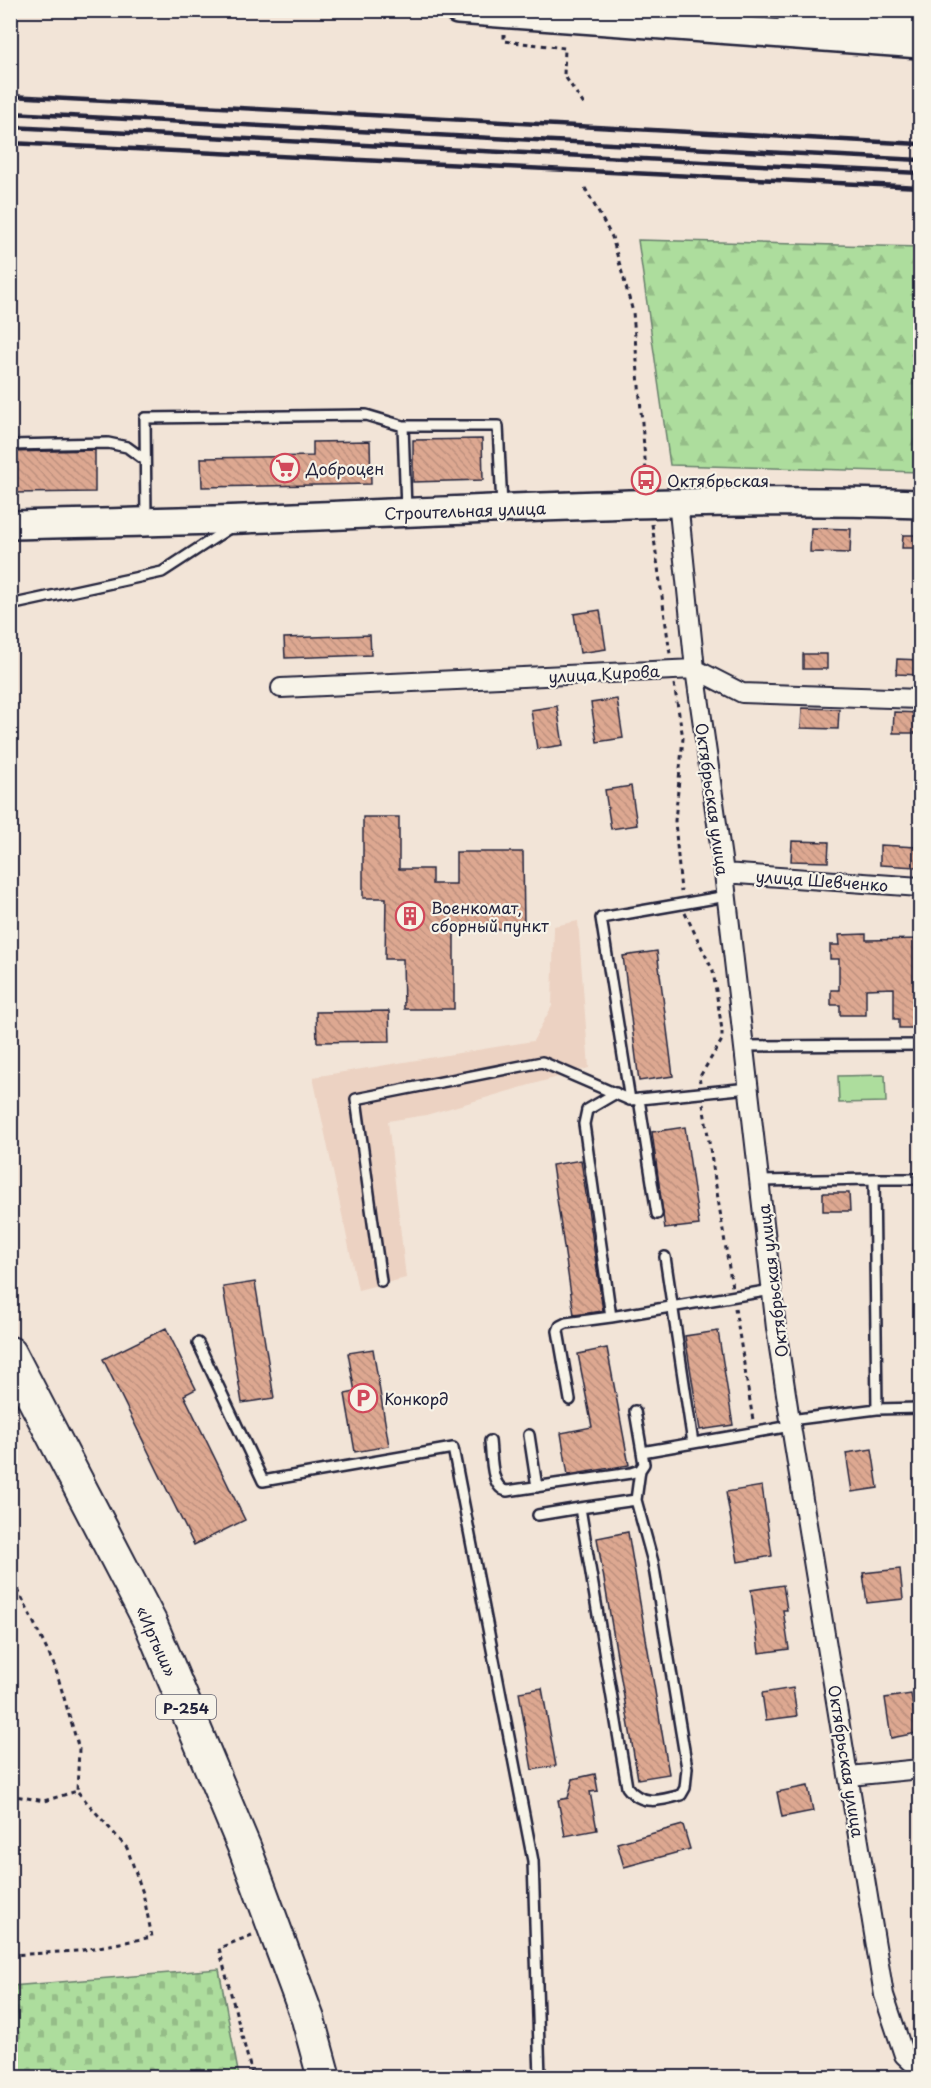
<svg xmlns="http://www.w3.org/2000/svg" width="931" height="2088" font-family="'Playpen Sans',sans-serif">
<style>
.built{fill:#ecd2c2}
.grass{fill:#addd9d;stroke:#68806c;stroke-width:1.5}
.forest{fill:url(#forest-firs);stroke:#68806c;stroke-width:1.5}
.cemetery{fill:url(#cemetery-stones);stroke:#68806c;stroke-width:1.5}
.building{fill:url(#building-back-hatch);stroke:#22223b;stroke-width:1.5}
.lines{fill:none;stroke-linecap:round;stroke-linejoin:round}
.lane-casing{stroke:#22223b;stroke-width:14}
.street-casing{stroke:#22223b;stroke-width:22}
.primary-casing{stroke:#22223b;stroke-width:32}
.highway-casing{stroke:#22223b;stroke-width:36}
.path{stroke:#22223b;stroke-width:3;stroke-dasharray:4.5 4.5;stroke-linecap:butt}
.lane{stroke:#f7f3e8;stroke-width:9}
.street{stroke:#f7f3e8;stroke-width:18}
.primary{stroke:#f7f3e8;stroke-width:27}
.highway{stroke:#f7f3e8;stroke-width:32}
.rail{stroke:#22223b;stroke-width:4.5}
.labels{text-anchor:middle;dominant-baseline:central;stroke-width:4.5;stroke-linejoin:round;paint-order:stroke}
.shield{fill:#f7f3e8;stroke:#62616f;stroke-width:1.5}
.shield-label{font-size:15px;font-weight:bold;fill:#22223b}
.poi-label{font-size:16px;fill:#22223b;stroke:#f7f3e8;text-anchor:start}
.street-label{font-size:16px;fill:#22223b;stroke:#f7f3e8}
</style>
<defs>
<pattern id="forest-firs" width="22" height="20" patternUnits="userSpaceOnUse" patternTransform="scale(1.5)"><rect width="22" height="20" fill="#addd9d"/><path d="M5 1l3.5 6h-7zM16 11l3.5 6h-7z" fill="#95bd88"/></pattern>
<pattern id="cemetery-stones" width="16" height="16" patternUnits="userSpaceOnUse" patternTransform="scale(1.5)"><rect width="16" height="16" fill="#addd9d"/><path d="M2 7V4a2 2 0 0 1 4 0v3zM10 15v-3a2 2 0 0 1 4 0v3z" fill="#95bd88"/></pattern>
<pattern id="building-back-hatch" width="6" height="6" patternUnits="userSpaceOnUse" patternTransform="scale(1.5)"><rect width="6" height="6" fill="#dda891"/><path d="M-1 5l2 2M0 0l6 6M5-1l2 2" fill="none" stroke="#bd907e"/></pattern>
</defs>
<rect width="100%" height="100%" fill="#f2e4d7"/>
<filter id="ink" filterUnits="userSpaceOnUse"><feTurbulence type="fractalNoise" baseFrequency=".0167" numOctaves="2"/><feDisplacementMap in="SourceGraphic" scale="12" xChannelSelector="R" yChannelSelector="G"/><feConvolveMatrix kernelMatrix="1 2 1 2 8 2 1 2 1" color-interpolation-filters="sRGB"/></filter>
<g filter="url(#ink)">
<path class="built" d="M578,921L589,1068L426,1115L388,1121L406,1278L358,1290L313,1077L533,1041L552,1006L554,926Z"/>
<path class="grass" d="M885,1075L886,1102L839,1103L838,1076Z"/>
<path class="forest" d="M638,240L920,247V472L670,465Z"/>
<path class="cemetery" d="M219,1969L239,2077H11V1986Z"/>
<path class="building" d="M482,439L483,480L413,482V440Z
M370,441L371,484L202,487L201,458L313,456V442Z
M95,450V492L10,493V452Z
M811,528L851,529L850,553L810,552Z
M903,535H921V548H902Z
M600,610L606,649L580,653L574,614Z
M370,635L371,655L285,658L284,638Z
M803,654H827V669H803Z
M897,659L921,660V675L896,674Z
M617,699L623,738L597,742L591,703Z
M557,706L563,745L537,749L531,710Z
M802,708L839,709L838,729L801,728Z
M894,712L921,713V733H893Z
M631,786L637,825L611,829L605,790Z
M363,817H399V869H432V884H456V852H523L524,929H454V1009H404L403,959H385L386,898H363Z
M792,841L829,842L828,862L791,861Z
M880,845L917,847V867L880,865Z
M866,934V940L921,939V1020H914V1028H899V1019H894V988L866,989V1015H840V1005H831V990H839V959H830V945H840L839,935Z
M657,951L673,1076L639,1081L623,956Z
M389,1011L390,1041L317,1042L316,1012Z
M685,1127L699,1225L665,1229L652,1132Z
M581,1160L603,1311L574,1315L552,1165Z
M823,1193H849L850,1211H823Z
M255,1282L274,1398L242,1403L223,1287Z
M166,1328L196,1389L184,1395L245,1520L194,1545L103,1359Z
M718,1331L733,1425L700,1430L685,1336Z
M607,1348L629,1465L568,1475L561,1433L592,1427L578,1354Z
M373,1349L389,1446L355,1452L345,1394L355,1392L348,1353Z
M872,1449L878,1488L852,1492L846,1453Z
M762,1486L772,1556L738,1562L726,1492Z
M628,1532L669,1774L638,1779L597,1538Z
M900,1569L903,1599L867,1603L863,1573Z
M783,1585L787,1610H783L789,1649L759,1653L751,1590Z
M542,1688L556,1766L532,1770L519,1692Z
M793,1688L797,1716L766,1720L762,1693Z
M911,1694L917,1733L891,1738L885,1698Z
M595,1774L598,1791L590,1792L597,1830L565,1836L558,1800L568,1798L573,1779Z
M808,1786L813,1811L782,1817L777,1792Z
M683,1825L690,1849L624,1867L617,1843Z"/>
<g class="lines">
<g class="lane-casing">
<path id="lane" d="M403,426H498L502,506
M10,445L108,443L127,447L145,460
M146,519L145,418L366,415L403,426L406,509
M10,605L162,572L231,527
M744,1046L920,1045
M616,1093L587,1110L584,1124L611,1317L772,1290
M639,1099L657,1214
M630,1100L601,918L727,896
M874,1179H920
M760,1181L874,1179L877,1409L790,1420
M665,1257L693,1443
M381,1281L356,1099L542,1062L630,1100L749,1088
M198,1343L263,1481L453,1448L533,1861L540,2078
M570,1400L558,1331L560,1326L566,1323L611,1317
M877,1409L920,1408
M635,1411L642,1452
M529,1435L537,1487
M490,1441C492,1455 490,1488 507,1491L631,1473L640,1470L644,1464L642,1452L791,1426
M580,1508L636,1500
M538,1515L580,1508L627,1787C641,1806 660,1801 681,1795L685,1788L687,1768L653,1562L636,1500L640,1470"/>
</g>
<g class="street-casing">
<path id="street" d="M678,501L695,669L724,873L776,1328L790,1420L884,1995L904,2055L920,2070
M281,688L695,669L742,693L920,699
M724,873L920,887
M850,1776L920,1769"/>
</g>
<g class="primary-casing">
<path id="primary" d="M458,10L920,44
M788,10L920,19
M10,525C88,523 166,522 244,519C470,511 695,496 920,504"/>
</g>
<g class="highway-casing">
<path id="highway" d="M10,1353L150,1622L245,1849L308,2019L324,2078"/>
</g>
<path class="path" d="M504,34V41L565,48L564,75L585,106
M585,188L612,237L633,312L647,484
M652,524L670,654
M674,684L683,738L675,821L681,892
M685,913L713,971L722,1030V1040L699,1078L700,1082
M703,1104L732,1287
M735,1308L753,1420
M10,1573L55,1667L79,1749L77,1791L44,1801L10,1795
M252,1935L219,1948L253,2078
M10,1955L78,1951L152,1937L143,1893L127,1848L77,1791"/>
<use href="#lane" class="lane"/>
<use href="#street" class="street"/>
<use href="#primary" class="primary"/>
<use href="#highway" class="highway"/>
<path class="rail" d="M10,96L920,144
M10,113L920,160
M10,127L920,173
M10,143L920,187"/>
</g>
</g>
<defs>
<g id="supermarket-ring" transform="scale(1.5)"><circle r="9.5" fill="#f7f3e8" stroke="#d1495b" stroke-width="1.5"/><path d="M-6-5.5h2.5l.6 2H6L4.5 2H-2.5L-4.4-4H-6ZM-1.5 3.2a1.3 1.3 0 1 0 .1 0ZM3 3.2a1.3 1.3 0 1 0 .1 0Z" fill="#d1495b"/></g>
<g id="bus-ring" transform="scale(1.5)"><circle r="9.5" fill="#f7f3e8" stroke="#d1495b" stroke-width="1.5"/><path d="M-5-6H5V4H4V6H2V4H-2V6H-4V4H-5ZM-3.5-4V0h7V-4ZM-3.5 1.2v1.5H-2V1.2ZM2 1.2v1.5H3.5V1.2Z" fill="#d1495b"/></g>
<g id="building-ring" transform="scale(1.5)"><circle r="9.5" fill="#f7f3e8" stroke="#d1495b" stroke-width="1.5"/><path d="M-4-6H4V6H1V3H-1V6H-4ZM-2.5-4.3h1.7v1.8h-1.7ZM.8-4.3h1.7v1.8H.8ZM-2.5-1h1.7V.8h-1.7ZM.8-1h1.7V.8H.8Z" fill="#d1495b"/></g>
<g id="parking-ring" transform="scale(1.5)"><circle r="9.5" fill="#f7f3e8" stroke="#d1495b" stroke-width="1.5"/><path d="M-3.5-5.5H1a3.5 3.5 0 0 1 0 7H-1V5.5H-3.5ZM-1-3.4V-.6H.8a1.4 1.4 0 0 0 0-2.8Z" fill="#d1495b"/></g>
</defs>
<g fill-rule="evenodd">
<use href="#supermarket-ring" x="285" y="468"/>
<use href="#bus-ring" x="646" y="480"/>
<use href="#building-ring" x="410" y="916"/>
<use href="#parking-ring" x="363" y="1398"/>
</g>
<g class="labels">
<rect class="shield" x="156" y="1695" width="60" height="24" rx="4.5"/>
<g class="shield-label">
<text x="186" y="1707">Р-254</text>
</g>
<g class="poi-label">
<text x="306" y="468">Доброцен</text>
<text x="667" y="480">Октябрьская</text>
<text x="431" y="907">Военкомат,<tspan x="431" dy="18">сборный пункт</tspan></text>
<text x="384" y="1398">Конкорд</text>
</g>
<g class="street-label">
<text transform="translate(465 510) rotate(-2)">Строительная улица</text>
<text transform="translate(604 673) rotate(-3)">улица Кирова</text>
<text transform="translate(713 799) rotate(82)">Октябрьская улица</text>
<text transform="translate(822 880) rotate(4)">улица Шевченко</text>
<text transform="translate(772 1281) rotate(-97)">Октябрьская улица</text>
<text transform="translate(157 1641) rotate(66)">«Иртыш»</text>
<text transform="translate(847 1761) rotate(81)">Октябрьская улица</text>
</g>
</g>
<rect width="931" height="2088" fill="none" stroke="#f7f3e8" stroke-width="36"/>
<rect x="18" y="18" width="895" height="2052" fill="none" stroke="#22223b" stroke-width="2" filter="url(#ink)"/>
</svg>
